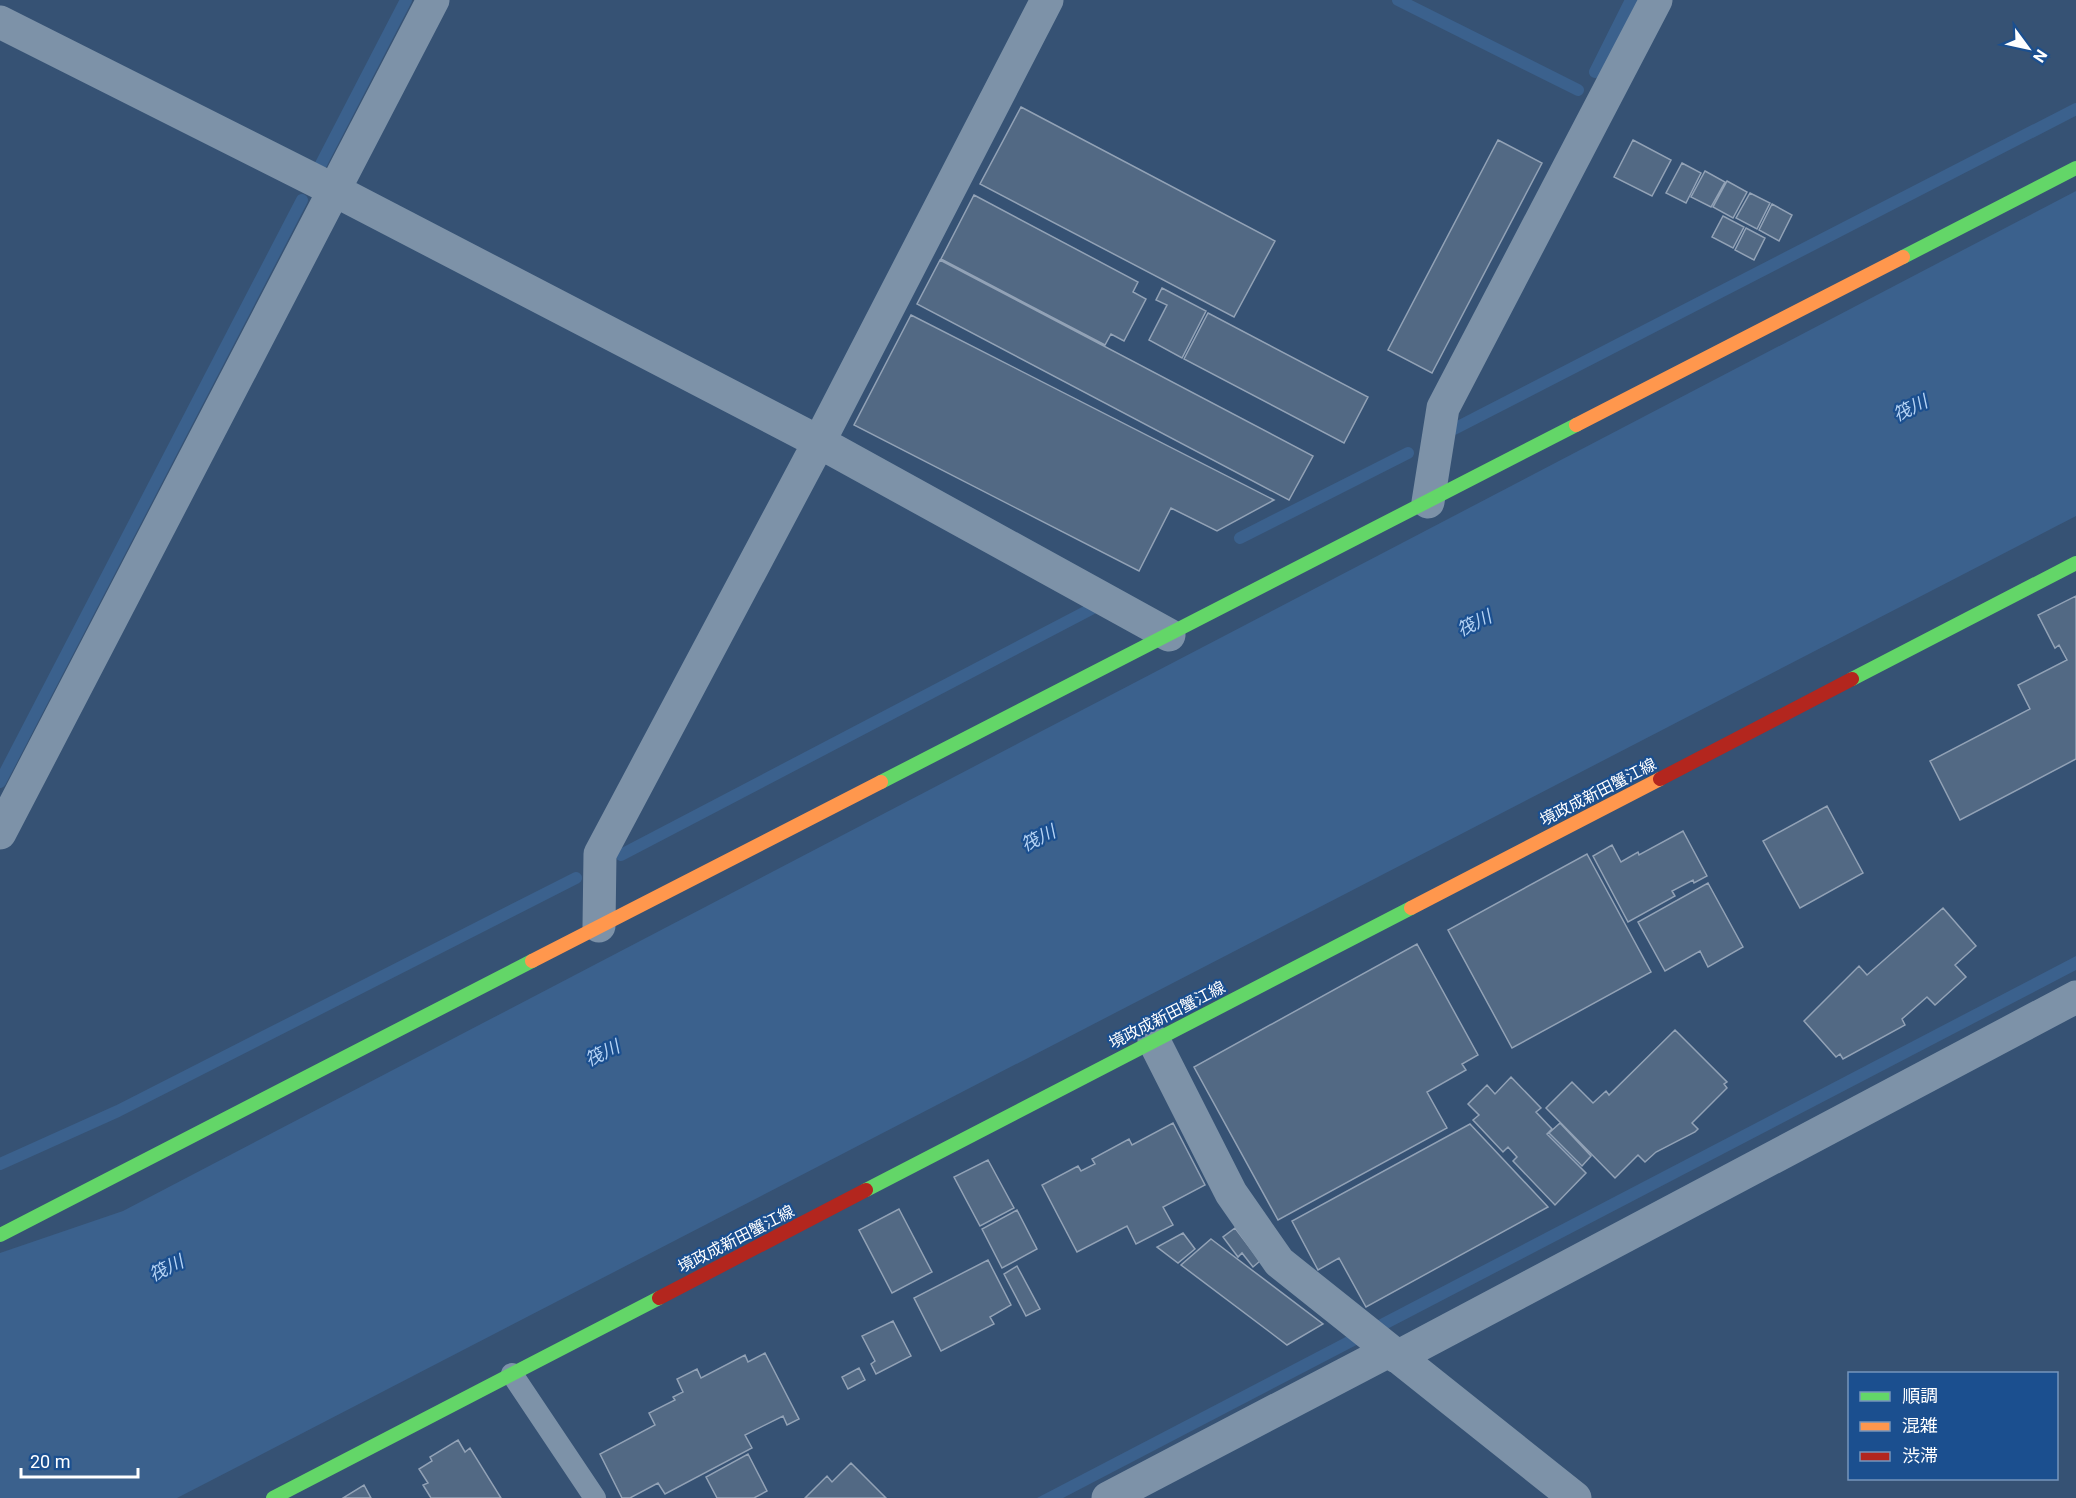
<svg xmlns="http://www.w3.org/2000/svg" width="2076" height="1498" font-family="Roboto,'Noto Sans JP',sans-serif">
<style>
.water{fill:#3b618d}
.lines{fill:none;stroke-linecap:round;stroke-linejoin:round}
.stream{stroke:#3b618d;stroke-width:12}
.building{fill:#526984;stroke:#92a2b6;stroke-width:1.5}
.lane{stroke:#7d92a8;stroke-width:22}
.street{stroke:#7d92a8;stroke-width:33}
.fast{stroke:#63d668;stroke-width:14}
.slow{stroke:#ff974d;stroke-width:14}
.jam{stroke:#b3261e;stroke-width:14}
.labels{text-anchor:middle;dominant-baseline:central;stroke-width:4.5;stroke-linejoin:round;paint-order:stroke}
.street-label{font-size:16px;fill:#fff;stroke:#1b4f8f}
.water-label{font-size:18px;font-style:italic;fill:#b5d3f5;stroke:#1b4f8f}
</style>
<rect width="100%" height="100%" fill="#365274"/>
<path class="water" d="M2076,191V516L177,1498H0V1253L123,1211Z
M2076,956V970L1063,1498H1037Z"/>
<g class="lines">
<path class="stream" d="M1398,0L1578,90
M1595,72L1631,0
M319,168L406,0
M1454,429L2076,109
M1240,538L1408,453
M0,782L302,200
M621,855L1095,607
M0,1164L118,1111L576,878"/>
</g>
<path class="building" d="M1021,107L1275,241L1234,317L980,184Z
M1498,140L1542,163L1432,373L1388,350Z
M1633,140L1671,160L1652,196L1614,177Z
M1682,163L1701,173L1686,203L1666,193Z
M1705,171L1725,182L1711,207L1691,197Z
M1727,181L1747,192L1733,218L1713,207Z
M1750,193L1770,203L1757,229L1736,218Z
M974,195L1138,282L1133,292L1146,299L1124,341L1111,334L1105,345L941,259Z
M1772,204L1792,215L1779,241L1759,230Z
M1723,216L1744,227L1733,248L1712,237Z
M1746,228L1765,238L1754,260L1735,250Z
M940,260L1313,456L1289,500L917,304Z
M1162,288L1206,311L1182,358L1149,340L1167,305L1156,300Z
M1208,313L1368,397L1344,443L1184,359Z
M911,315L1274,500L1217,531L1171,508L1139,571L854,425Z
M2076,596V759L1960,820L1930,761L2030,709L2018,685L2067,660L2059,645L2055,648L2038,615Z
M1827,806L1863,873L1800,908L1763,841Z
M1683,831L1707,876L1694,883L1693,880L1672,891L1675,896L1628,922L1593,856L1612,845L1621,862L1638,852L1639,855Z
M1587,854L1651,972L1512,1048L1448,930Z
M1708,883L1743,947L1708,967L1700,951L1665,971L1638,922Z
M1943,908L1976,946L1955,965L1966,977L1935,1005L1927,997L1902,1019L1905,1025L1843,1059L1840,1054L1836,1057L1804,1021L1859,966L1867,975Z
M1417,944L1478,1055L1462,1064L1466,1070L1427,1092L1447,1128L1278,1220L1194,1067Z
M1675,1030L1727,1082L1724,1084L1727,1088L1692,1123L1698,1129L1695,1132L1656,1152L1645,1162L1638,1155L1615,1178L1546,1108L1572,1082L1593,1103L1606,1091L1609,1095Z
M1511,1077L1541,1108L1536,1112L1552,1129L1547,1134L1586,1173L1555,1205L1513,1161L1517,1157L1508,1147L1503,1152L1473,1120L1479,1115L1468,1104L1487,1085L1495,1094Z
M1173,1123L1205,1185L1163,1207L1173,1225L1136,1244L1127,1226L1077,1252L1042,1185L1078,1166L1081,1171L1095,1164L1092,1159L1129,1139L1132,1145Z
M1560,1123L1591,1156L1582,1166L1549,1133Z
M1470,1124L1548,1207L1366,1307L1339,1258L1318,1270L1292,1221Z
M988,1160L1014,1208L980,1226L954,1177Z
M899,1209L932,1272L892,1293L859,1230Z
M1017,1210L1037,1249L1002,1268L982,1229Z
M1235,1228L1260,1261L1253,1267L1242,1253L1238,1257L1223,1237Z
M1183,1233L1195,1249L1178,1263L1157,1247Z
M1211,1239L1323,1324L1287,1345L1181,1265Z
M988,1260L1011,1305L990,1317L994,1324L941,1351L914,1298Z
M1017,1266L1040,1309L1026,1316L1004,1274Z
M893,1321L911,1356L876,1374L871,1364L875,1361L862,1336Z
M765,1353L799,1419L787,1425L783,1416L745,1435L752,1448L665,1494L658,1483L630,1498H622L600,1454L655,1425L649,1413L675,1400L673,1397L683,1392L677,1379L697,1369L701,1378L745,1355L748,1362Z
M859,1368L865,1380L848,1389L842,1377Z
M458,1440L465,1452L470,1448L501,1498H431L423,1485L428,1483L419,1469L432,1461L430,1457Z
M748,1454L767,1491L754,1498H717L706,1477Z
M851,1463L886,1498H805L827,1476L832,1482Z
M364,1485L371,1498H343Z"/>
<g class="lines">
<path class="lane" d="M512,1374L595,1498"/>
<path class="street" d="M0,22L334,190L819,442L1169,635
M1428,502L1443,408L1656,0
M0,833L433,0
M599,926L600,854L819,442L1047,0
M1154,1041L1231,1193L1279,1262L1575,1498
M1397,1357L2076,997
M1108,1498L1389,1351"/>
<path class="fast" d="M1903,257L2076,168
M1852,679L2076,563
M881,782L1576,425
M866,1190L1411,908
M0,1235L532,961
M273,1498L659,1298"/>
<path class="slow" d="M1576,425L1903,257
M1411,908L1660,779
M532,961L881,782"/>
<path class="jam" d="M1660,779L1852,679
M659,1298L866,1190"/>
</g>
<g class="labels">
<g class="street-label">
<text transform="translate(1598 792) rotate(-27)">境政成新田蟹江線</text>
<text transform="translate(1167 1015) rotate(-27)">境政成新田蟹江線</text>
<text transform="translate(736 1239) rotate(-27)">境政成新田蟹江線</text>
</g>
<g class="water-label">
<text transform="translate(1910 408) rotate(-26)">筏川</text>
<text transform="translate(1474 623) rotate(-26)">筏川</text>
<text transform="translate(1038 838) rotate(-26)">筏川</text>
<text transform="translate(602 1053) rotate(-26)">筏川</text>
<text transform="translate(166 1268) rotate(-26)">筏川</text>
</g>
</g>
<rect x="1848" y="1372" width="210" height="108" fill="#1b4f8f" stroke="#7695bc" stroke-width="1.5"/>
<rect x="1860" y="1392" width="30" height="9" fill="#63d668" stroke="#7695bc" stroke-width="1.5"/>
<text x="1902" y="1402" font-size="18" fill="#ffffff">順調</text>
<rect x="1860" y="1422" width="30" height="9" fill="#ff974d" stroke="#7695bc" stroke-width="1.5"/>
<text x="1902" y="1432" font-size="18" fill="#ffffff">混雑</text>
<rect x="1860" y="1452" width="30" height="9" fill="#b3261e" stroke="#7695bc" stroke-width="1.5"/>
<text x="1902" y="1462" font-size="18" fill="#ffffff">渋滞</text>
<g transform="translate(2028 48) rotate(123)" stroke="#1b4f8f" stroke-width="4.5" paint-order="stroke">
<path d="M0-4.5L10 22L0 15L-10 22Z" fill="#ffffff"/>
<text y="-9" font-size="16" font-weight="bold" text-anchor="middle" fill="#ffffff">N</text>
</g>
<path d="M21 1468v9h117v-9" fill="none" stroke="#ffffff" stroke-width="3"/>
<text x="30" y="1468" font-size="18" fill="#ffffff" stroke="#1b4f8f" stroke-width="4.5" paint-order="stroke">20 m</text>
</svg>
